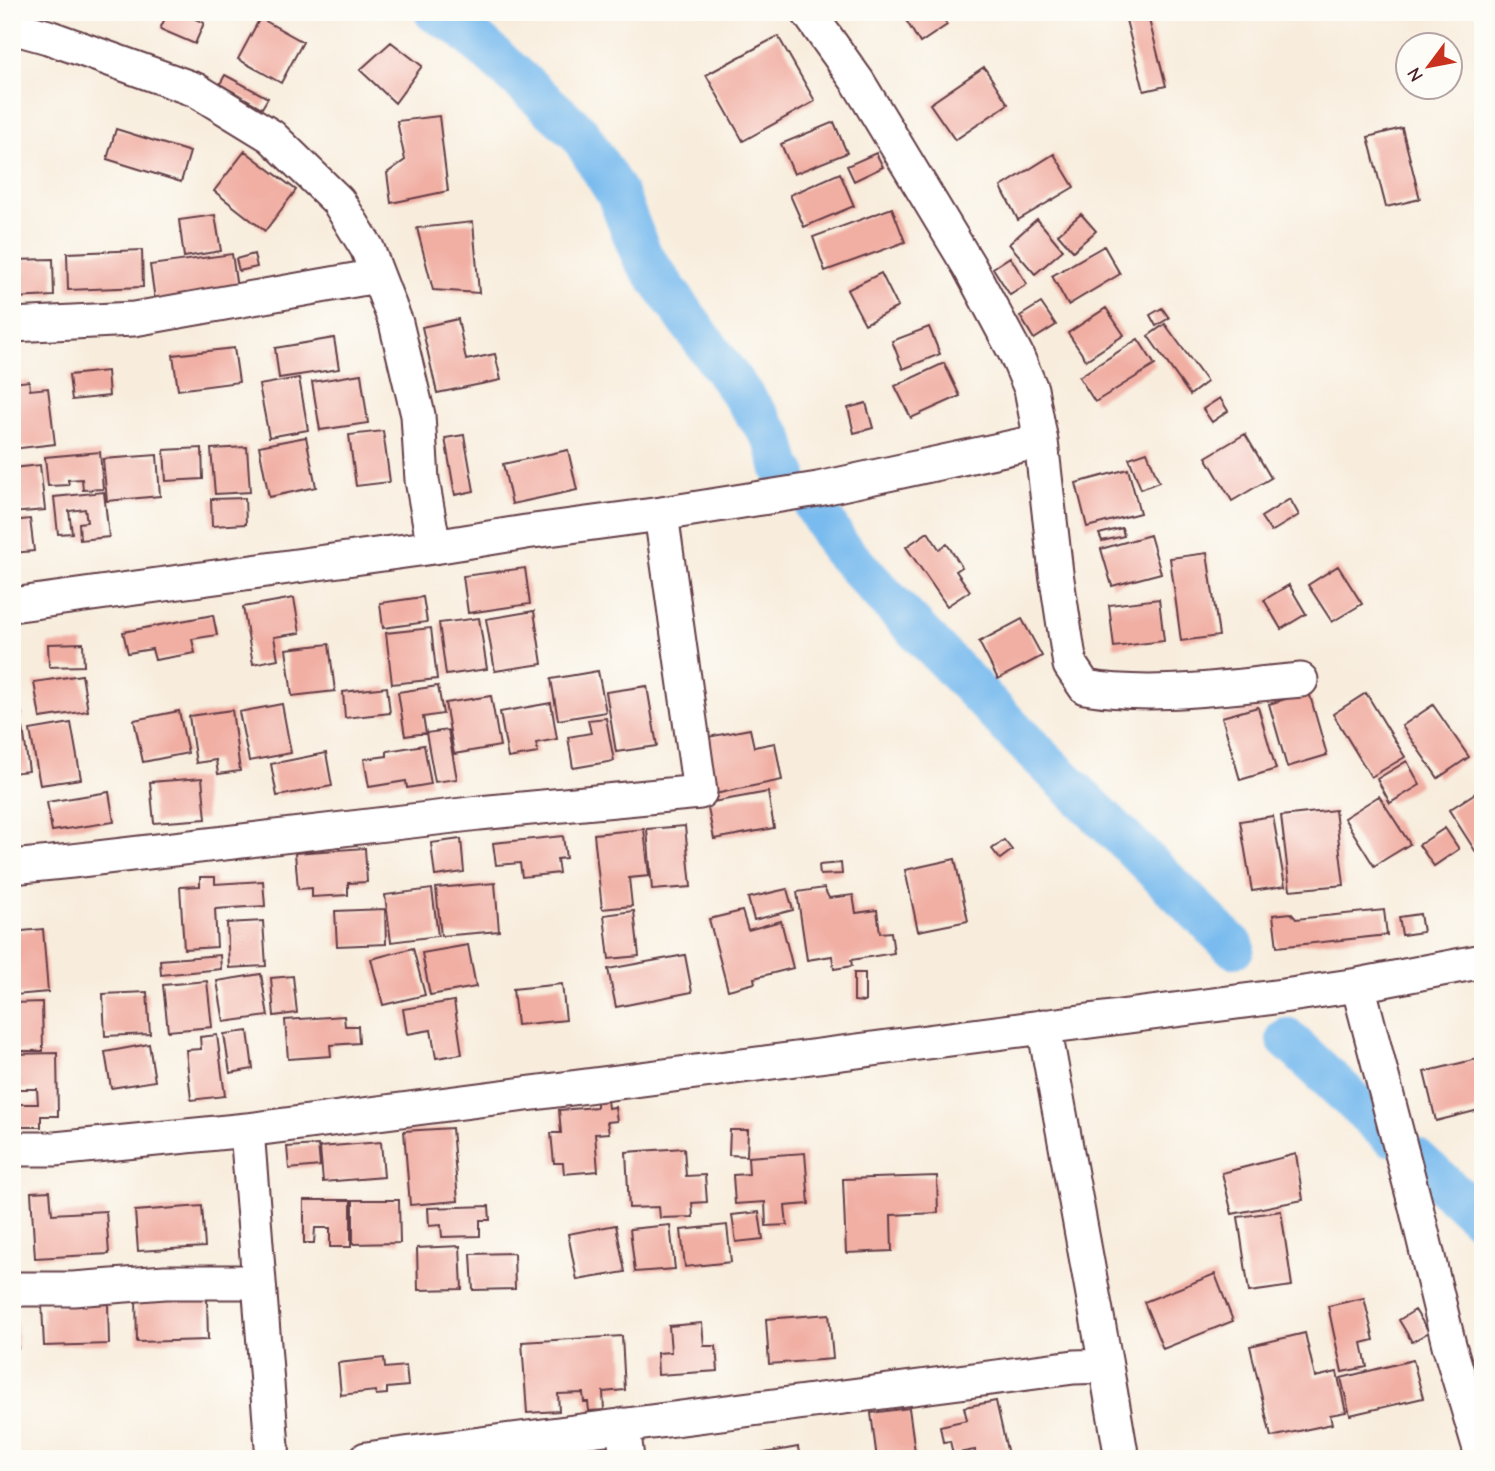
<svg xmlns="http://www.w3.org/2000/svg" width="1495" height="1471" font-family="'Comic Neue',sans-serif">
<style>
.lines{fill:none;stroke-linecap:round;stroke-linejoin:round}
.river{stroke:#79bbee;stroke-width:42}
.building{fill:#f1aea3}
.minor-casing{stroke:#643e46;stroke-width:37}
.minor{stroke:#fff;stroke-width:33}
</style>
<rect width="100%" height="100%" fill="#fdfcf7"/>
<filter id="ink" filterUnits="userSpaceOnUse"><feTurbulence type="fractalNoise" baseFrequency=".0143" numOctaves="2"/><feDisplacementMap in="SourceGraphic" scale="14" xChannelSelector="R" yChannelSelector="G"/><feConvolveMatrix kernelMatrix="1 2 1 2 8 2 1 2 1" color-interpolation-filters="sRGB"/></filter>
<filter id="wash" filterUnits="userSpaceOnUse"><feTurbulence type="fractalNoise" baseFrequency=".00686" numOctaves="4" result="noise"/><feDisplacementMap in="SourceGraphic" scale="28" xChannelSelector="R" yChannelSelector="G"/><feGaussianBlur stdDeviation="1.57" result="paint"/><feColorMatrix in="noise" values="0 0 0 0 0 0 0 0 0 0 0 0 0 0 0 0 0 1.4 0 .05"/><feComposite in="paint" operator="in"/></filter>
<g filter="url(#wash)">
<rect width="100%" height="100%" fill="#f8eddd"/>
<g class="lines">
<path class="river" d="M435,12L459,25L579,133L617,194L642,256L774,439L782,469L787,475
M816,508L840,548L890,602L1016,733L1234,947
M1287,1039L1390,1135
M1415,1158L1483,1220"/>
</g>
<g id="blocks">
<path class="building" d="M168,12H181L204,23L195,44L160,29Z
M901,12H939L947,25L920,43Z
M1124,12H1147L1166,86L1144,91Z
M260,18L303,42L281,83L238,59Z
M778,36L815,101L743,141L706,75Z
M391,42L422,66L395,103L360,70Z
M984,67L1008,104L955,140L930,104Z
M225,75L268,98L262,108L220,84Z
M439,116L448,191L391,203L387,173L405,160L397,121Z
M834,122L847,153L794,174L781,144Z
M1402,128L1420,199L1386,207L1368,137Z
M116,129L190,152L181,182L107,159Z
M245,151L296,190L265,231L214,191Z
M876,153L883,167L854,181L847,166Z
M1054,154L1074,187L1018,220L1001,187Z
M840,173L854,206L804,227L790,195Z
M892,208L905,242L825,271L813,237Z
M1081,214L1096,231L1073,251L1058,234Z
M215,215L221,251L184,257L179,220Z
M1037,219L1063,250L1035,274L1009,244Z
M473,222L479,293L433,290L417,228Z
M1104,246L1120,274L1068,305L1052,276Z
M142,250L143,287L68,290L67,253Z
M232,254L237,288L155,300L150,265Z
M254,254L257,267L239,271L236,259Z
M1010,257L1027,284L1010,295L993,268Z
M53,259L54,296L12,298V260Z
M881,273L898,307L865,324L847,290Z
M1041,303L1056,325L1034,339L1020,316Z
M1106,308L1124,335L1086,360L1068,333Z
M1162,308L1169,318L1156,326L1150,315Z
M458,319L466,360L495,354L501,380L437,393L422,327Z
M1165,324L1207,382L1190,395L1148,336Z
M929,327L940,354L903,369L892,341Z
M334,338L339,369L279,378L275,348Z
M1138,339L1155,365L1095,402L1079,377Z
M234,348L239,382L178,390L173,355Z
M944,363L960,396L911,418L895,386Z
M107,371L109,396L72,400L69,375Z
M361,374L368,423L320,430L312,382Z
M299,378L308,430L269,437L259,385Z
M29,381L30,390L48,388L55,444L12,449V397H14L12,383Z
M1220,398L1228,411L1212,422L1203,409Z
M866,403L873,428L854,433L848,408Z
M383,431L390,482L356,486L349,435Z
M1245,434L1271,478L1232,501L1206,457Z
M464,435L474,491L455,495L445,438Z
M306,437L316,487L269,497L259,446Z
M247,447L250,492L215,494L211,449Z
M202,448L203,479L166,481L164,450Z
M568,450L577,490L512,504L503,464Z
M100,452L103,489L83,490L82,479L68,480L69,485L48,486L45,457Z
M1147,452L1159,482L1141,489L1129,458Z
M157,455L160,496L107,501L103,459Z
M40,465L45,510L12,513V468Z
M1128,469L1140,513L1087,527L1076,483Z
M104,492L109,537L80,540L79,523L87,522L85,509L69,511L72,533L58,534L54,497Z
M245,498L246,524L212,526L211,499Z
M1290,499L1299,515L1271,532L1261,517Z
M30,519L34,551L12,553V521Z
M1122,528L1124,536L1102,541L1099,534Z
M928,532L939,549L947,544L962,567L956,571L970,591L947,606L906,547Z
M1150,535L1161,573L1112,586L1101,549Z
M1207,553L1219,636L1181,641L1170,558Z
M1338,566L1362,604L1332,622L1308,585Z
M525,568L530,604L468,613L463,576Z
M1289,585L1306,614L1281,629L1264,600Z
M423,597L427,622L383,628L380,603Z
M294,598L300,633L274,637L278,659L253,664L243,607Z
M1159,599L1164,641L1114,647L1109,605Z
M534,611L542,664L495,671L486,619Z
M213,615L217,635L192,639L195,653L155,660L152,649L128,653L123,632Z
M479,618L487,669L446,675L439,623Z
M1022,619L1042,656L998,679L979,642Z
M431,628L437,679L392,684L386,633Z
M83,643L84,666L49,667L48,644Z
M329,644L335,691L292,696L286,649Z
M598,671L606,712L558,720L551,679Z
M82,675L88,711L40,718L34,682Z
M17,684L22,718L12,720V685Z
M438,686L443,714L423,717L426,733L405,736L398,692Z
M647,686L657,746L616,752L606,692Z
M387,687L390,713L345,718L343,692Z
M1309,692L1327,755L1287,767L1269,704Z
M1366,693L1405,757L1371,777L1333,714Z
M491,696L500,746L454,754L445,703Z
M551,703L557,739L536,743L538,753L508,758L500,712Z
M282,704L291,753L249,761L239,712Z
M1433,705L1469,757L1438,778L1402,726Z
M1258,707L1276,769L1240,780L1222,717Z
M232,710L240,771L218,774L216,760L196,763L189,716Z
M179,711L188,753L143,762L134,720Z
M606,718L614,761L573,768L568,737L591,733L588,720Z
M71,723L81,779L40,785L30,730Z
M23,728L29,771L12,773V729Z
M750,729L754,747L775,743L782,780L715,794L703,738Z
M448,730L457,779L435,782L426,733Z
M424,745L431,784L407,788L406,781L369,787L364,759L387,756V751Z
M326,753L332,786L277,796L271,764Z
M1407,761L1420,785L1390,803L1377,779Z
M202,778L206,819L154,823L150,782Z
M1483,788V858L1481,860L1449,810Z
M109,792L114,822L52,831L47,802Z
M768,792L774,828L714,839L707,803Z
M1379,796L1410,844L1374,866L1344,818Z
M1335,810L1344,885L1290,890L1281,816Z
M1273,816L1285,886L1252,891L1240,821Z
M685,826L691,887L652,890L647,829Z
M1445,828L1459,849L1434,866L1419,845Z
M644,829L649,876L629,878L632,906L602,909L594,834Z
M563,836L566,858L557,859L559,873L522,877L520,863L496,865L493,843Z
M461,839L464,872L435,876L431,843Z
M1004,840L1012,850L1000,859L992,849Z
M365,848L367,882L348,883V895L312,897V888L298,889L295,853Z
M955,859L968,921L918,931L905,870Z
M841,863L842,874L820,875L819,865Z
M200,877H215V884L263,881L265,906L215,909L217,947L184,949L180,887L200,886Z
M495,883L499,931L441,936L436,888Z
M824,888L829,898L853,895L856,913L877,910L880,933L891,932L894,953L851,960L852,966L834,969L832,956L807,960L797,892Z
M432,889L438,936L391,942L385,895Z
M787,889L793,910L754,920L748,898Z
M385,909L386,944L337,946L335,911Z
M1384,910L1387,935L1277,947L1273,915L1291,913L1296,919Z
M634,911L639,956L609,959L604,915Z
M742,911L748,930L781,921L793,968L754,978L755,983L728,990L709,919Z
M1420,914L1423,932L1402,935L1399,917Z
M263,921L266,966L229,968L227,923Z
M43,929L48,992L15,995L12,962V932Z
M468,945L476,987L430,995L422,953Z
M413,948L425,995L383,1005L371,959Z
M220,955L221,969L161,975L160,960Z
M685,955L692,992L616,1007L608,969Z
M854,973H865V1002L854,1001Z
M261,974L268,1016L224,1022L217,981Z
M293,976L297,1013L274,1016L271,978Z
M207,981L212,1027L168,1031L163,985Z
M562,984L566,1020L517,1025L513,989Z
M147,992L150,1034L105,1036L103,994Z
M454,1001L462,1054L436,1058L431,1030L407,1034L403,1009Z
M42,1002L43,1051H12V1003Z
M344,1016L345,1026H358L359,1043L330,1045L331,1056L288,1059L285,1020Z
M248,1031L253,1069L230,1073L224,1034Z
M217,1035L225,1096L191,1100L186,1050L201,1049L200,1037Z
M149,1044L155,1081L111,1088L105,1052Z
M57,1053L58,1116H41V1127H12V1104H38L37,1089H12V1054Z
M1481,1058L1483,1065V1109L1436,1121L1424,1072Z
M607,1100L608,1108L615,1107L617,1121L607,1122L609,1133L595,1134L598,1171L564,1174L563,1163H554L551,1133H561L559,1110L597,1107V1101Z
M452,1128L458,1201L410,1205L404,1131Z
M730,1130H748L747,1156L729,1155Z
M381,1142L384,1177L323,1182L320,1147Z
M318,1145L320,1166L289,1169L287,1147Z
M684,1148L686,1176L705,1175L707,1202L692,1203L693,1217L660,1218L659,1207L629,1208L626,1152Z
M805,1153L809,1204L785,1206L787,1225L766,1226L765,1202L735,1204L733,1175L749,1174L748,1157Z
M1296,1154L1303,1200L1232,1214L1222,1173Z
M937,1176L938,1213L891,1215L892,1251L846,1253L843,1179Z
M50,1191L52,1214L106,1211L109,1254L35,1258L31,1192Z
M304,1200H351V1247H330V1228H315L314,1243H304Z
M353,1200H399L400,1243L353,1244Z
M202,1206L205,1247L138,1251L135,1211Z
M489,1206L490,1220H480V1236L442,1237L441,1225L429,1226L428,1208Z
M1281,1211L1292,1286L1249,1292L1238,1217Z
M759,1212L763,1239L736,1242L732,1215Z
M616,1225L625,1272L577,1280L568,1234Z
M670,1225L675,1269L635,1272L630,1229Z
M727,1225L731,1262L685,1267L681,1230Z
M460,1246L462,1289L418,1290L417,1248Z
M514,1253L515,1289L473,1290L471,1254Z
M1215,1274L1233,1321L1163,1349L1144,1302Z
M207,1296L208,1340L137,1342L136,1298Z
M1364,1298L1374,1340L1362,1343L1367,1367L1342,1372L1328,1306Z
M108,1304L109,1344L44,1346L42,1306Z
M12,1307H15L18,1349L12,1350Z
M1415,1310L1429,1332L1412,1342L1399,1320Z
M829,1314L833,1359L769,1364L766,1319Z
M702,1323L704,1346H716L718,1371L658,1375L657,1353L671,1352L669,1326Z
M1305,1333L1315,1377L1337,1372L1346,1412L1330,1415L1332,1424L1271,1437L1250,1346Z
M622,1336L625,1390L603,1392L604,1410L589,1411L588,1402H584L583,1393L558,1394L559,1411L527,1413L522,1342Z
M384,1358L385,1368L406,1366L408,1386L387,1388V1394L376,1395L375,1391L341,1395L338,1363Z
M1413,1360L1423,1398L1350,1415L1341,1378Z
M996,1401L1009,1459H976L975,1450L953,1454L950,1441L943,1442L940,1426L967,1420L964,1407Z
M909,1408L916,1459H877L871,1413Z
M798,1447L800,1459H744L743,1457Z"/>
</g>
</g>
<g filter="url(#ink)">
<use href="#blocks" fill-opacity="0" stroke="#643e46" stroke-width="2"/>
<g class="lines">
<g class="minor-casing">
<path id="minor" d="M808,12L858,82L969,266L1016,354L1031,389L1041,441L1056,573L1070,665L1085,687C1155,699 1229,686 1301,680
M12,27L48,37L196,90L271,136L338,201L367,248L396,323L418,415L422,480L434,547
M12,325L134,319L377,276
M12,605L434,547L526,532L661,514L818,489L1041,441
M12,867L72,861L479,813L700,792L661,514
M1358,985L1416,1207L1449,1345L1483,1459
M1044,1026L1106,1366
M247,1130L273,1459
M12,1149H55L247,1130L1290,995L1358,985L1483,961
M12,1289H73L165,1282H259
M623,1425L627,1459
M366,1459L1074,1367L1106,1366L1122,1459"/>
</g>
<use href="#minor" class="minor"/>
</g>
</g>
<rect width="1495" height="1471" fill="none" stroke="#fdfcf7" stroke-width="42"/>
<g transform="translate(1429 66) rotate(238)"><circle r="33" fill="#fdfcf7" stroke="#b5a4a5" stroke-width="2"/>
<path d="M0-5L12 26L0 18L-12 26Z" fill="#c8321e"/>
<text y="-10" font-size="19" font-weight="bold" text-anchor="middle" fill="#4a1f2b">N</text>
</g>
</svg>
